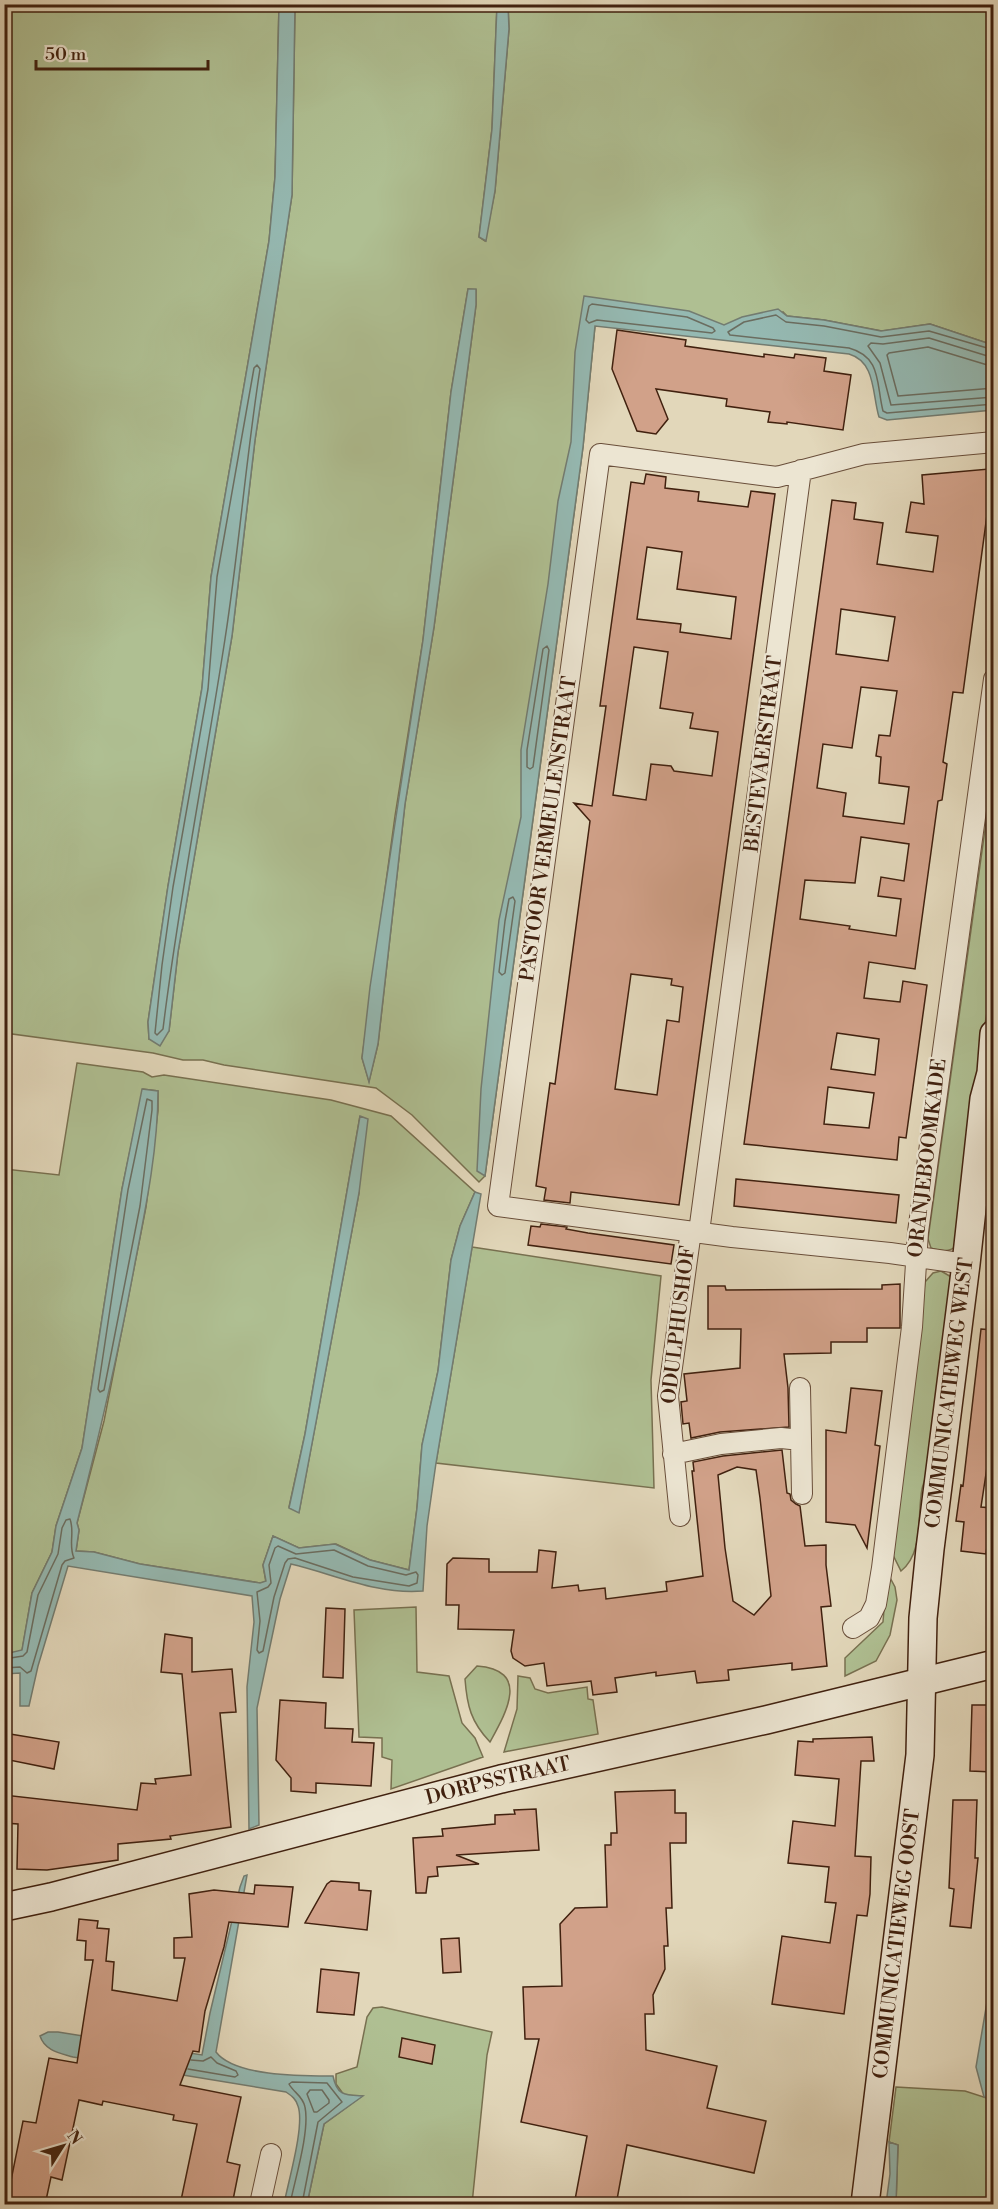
<svg xmlns="http://www.w3.org/2000/svg" width="998" height="2209" font-family="'Libre Bodoni',serif">
<style>
.green{fill:#afbf92;stroke:#787050;stroke-width:1.5;fill-rule:evenodd}
.water{fill:#95b9b2;stroke:#737c71;stroke-width:1.5}
.lines{fill:none;stroke-linecap:round;stroke-linejoin:round}
.shore{stroke:#6b6d60;stroke-width:1.5}
.building{fill:#d1a189;stroke:#41210f;stroke-width:1.5;fill-rule:evenodd}
.street-casing{stroke:#694e3a;stroke-width:22}
.secondary-casing{stroke:#41210f;stroke-width:30}
.street{stroke:#ece5d2;stroke-width:20}
.secondary{stroke:#ece5d2;stroke-width:27}
.labels{text-anchor:middle;dominant-baseline:central;stroke-width:4.5;stroke-linejoin:round;paint-order:stroke}
.street-label{font-size:20px;fill:#41210f;stroke:#ece5d2}
</style>
<rect width="100%" height="100%" fill="#e2d7ba"/>
<filter id="stains"><feTurbulence type="fractalNoise" baseFrequency=".00333" numOctaves="4"/><feColorMatrix values="0 0 0 0 .2 0 0 0 0 .09 0 0 0 0 .02 0 0 0 .5 -.17"/></filter>
<radialGradient id="worn" r=".72"><stop offset=".6" stop-color="#630" stop-opacity="0"/><stop offset="1" stop-color="#630" stop-opacity=".3"/></radialGradient>
<path class="green" d="M5,5H279L275,177L269,241L211,577L202,688L168,886L148,1022L149,1039L169,1031L178,952L232,636L255,440L292,195L295,5H497L492,129L479,237L485,241L495,191L509,29L508,5H993V345L930,324L882,331L824,320L787,316L783,312L753,330L598,324L595,326L583,447L485,1176L479,1182L412,1115L376,1088L224,1065L203,1060H183L153,1053L5,1033ZM468,289L476,290V305L434,627L405,804L378,1044L369,1081L362,1058L395,816L423,640L451,392Z
M993,772V978L982,1041L957,1245C950,1253 940,1251 931,1248L928,1239Z
M77,1063L143,1072L152,1077L164,1075L331,1100L391,1116L475,1192L460,1226L451,1260L438,1371L422,1445L417,1508L409,1570L370,1560L336,1544L299,1548L273,1536L263,1565L266,1582L260,1583L140,1564L94,1552L76,1551L79,1530L77,1523L104,1421L146,1207L158,1111V1091L143,1089L122,1189L82,1448L56,1526L52,1552L32,1593L22,1651L5,1654V1169L59,1175ZM360,1116L359,1193L299,1512L289,1507L305,1434Z
M472,1247L661,1276L651,1380L654,1488L436,1463Z
M941,1271L953,1278L932,1461C929,1470 924,1480 922,1489C917,1515 924,1553 901,1571L891,1551L925,1282L933,1273Z
M887,1572L895,1587L897,1600L890,1635L876,1661L845,1676V1658L883,1622Z
M416,1607L417,1672L449,1676L462,1723L475,1738L483,1757L391,1789L392,1760L382,1757V1738L359,1737L354,1610Z
M477,1666C531,1670 506,1713 490,1742C471,1722 467,1706 465,1679Z
M518,1676L530,1678L535,1689L548,1693L587,1687L588,1699L593,1700L598,1734L504,1752L517,1709Z
M382,2007L492,2032L487,2055L472,2204H307L324,2124L362,2096L344,2095L336,2084V2074L357,2067L367,2017L373,2008Z
M896,2087L965,2091L993,2100V2204H896L898,2145L889,2142Z"/>
<path class="water" d="M279,5H295L292,195L255,440L232,636L178,952L169,1031L160,1046L149,1039L148,1022L168,886L202,688L211,577L269,241L275,177Z
M497,5H508L509,29L495,191L486,241L479,237L492,129Z
M468,289H476V305L434,627L405,804L378,1044L369,1082L362,1058L370,987L423,640L451,392Z
M584,296L689,311L724,325L742,317L778,309L787,316L824,320L881,331L930,324L993,345V410L887,420L879,417C872,394 876,362 849,354L595,326L583,447L485,1176L477,1171L481,1089L499,920L521,817V750L548,584L558,501L571,442L575,352Z
M142,1089L158,1091C158,1148 146,1207 135,1263C119,1351 99,1437 77,1523L79,1530L76,1551L94,1552L140,1564L260,1583L266,1581L263,1565L273,1536L299,1548L335,1544L370,1560L409,1570L417,1508L422,1445L438,1371L451,1260L460,1226L475,1192L481,1194L436,1463L427,1526L423,1591C377,1595 334,1574 291,1564L280,1599L257,1708L259,1825L249,1829L247,1687L254,1622L252,1596L68,1566L38,1666L29,1706H20V1673L5,1674V1654L22,1650L32,1593L52,1552L56,1526L82,1448L122,1189Z
M360,1116L368,1119L359,1193L299,1513L289,1508L305,1434Z
M247,1875L216,2052C235,2077 304,2076 333,2076C337,2096 345,2095 363,2096L324,2124L307,2204H284C288,2182 305,2126 298,2106C296,2099 292,2096 286,2092L73,2057C60,2053 45,2051 40,2036L48,2032H58L202,2055L210,2013L240,1887L244,1876Z
M993,1981V2037L988,2067L993,2079V2100L984,2097L976,2067L987,2002Z
M889,2142L898,2145L896,2204H886L890,2174Z"/>
<g class="lines">
<path class="shore" d="M592,304L687,317L713,328L715,331L712,333L597,320L589,323L586,320L589,306Z
M994,350L929,331L881,337L824,326L786,322L776,315L744,322L728,332L730,335L849,348C882,357 876,384 883,411L887,413L994,404
M994,358L929,338L883,344L871,343L868,346L880,363L891,405L994,397
M257,365L260,369C246,458 239,549 225,639C205,769 179,898 163,1029L157,1035L155,1033L162,965L173,887L208,689L217,577L254,368Z
M994,367L928,347L889,353L887,355L898,396L994,388
M547,646L549,650L533,767L530,769L527,767V750L543,649Z
M513,897L515,901L505,973L502,975L499,972L505,921L509,899Z
M147,1099L152,1101V1110L140,1206L104,1390L100,1392L98,1389L128,1190Z
M278,1546L296,1554L334,1550L368,1566L406,1575L416,1572L418,1575L417,1583L409,1586L353,1577L295,1558L288,1559L285,1563L274,1597L263,1651L259,1653L257,1650L260,1621L257,1592L268,1587L271,1583L269,1565L275,1548Z
M4,1659L23,1656L27,1652L38,1595L58,1554L62,1528L66,1520L70,1519C75,1532 68,1545 74,1558L65,1561L62,1565L31,1671L27,1673L20,1667L4,1668
M188,2069L235,2077L238,2075L236,2071L217,2063L211,2057L203,2061L191,2060
M310,2090H322L329,2100V2103L317,2112H314L307,2094Z
M290,2204C295,2179 310,2131 305,2107C303,2096 293,2092 289,2084L292,2082L327,2083L342,2102L318,2122L302,2204"/>
</g>
<path class="building" d="M617,330L686,340L685,346L764,357V354L794,358L795,354L826,358L824,371L851,375L843,430L787,422V424L768,422L770,412L726,406L727,399L656,389L668,419L656,434L637,431L612,369Z
M989,469V479H993V500H989L963,693L953,692L943,762L947,764L942,800L938,801L915,969L869,962L864,998L900,1002L903,981L927,985L906,1138L899,1137L897,1160L744,1144L832,500L856,503L854,519L883,523L877,564L933,572L938,536L906,532L911,502L924,504L922,475ZM841,609L895,617L888,661L836,654ZM861,687L897,691L890,736L879,735L876,756L881,757L879,783L909,787L904,824L843,816L846,793L817,788L823,744L852,748ZM861,837L909,844L904,881L881,877L878,896L901,899L896,936L849,929L850,926L800,919L805,880L855,883ZM837,1033L879,1039L875,1075L831,1069ZM828,1087L874,1093L869,1128L824,1124Z
M646,474L666,477L665,488L699,492L698,501L748,507L751,491L775,494L679,1205L571,1192L570,1203L544,1200L546,1188L536,1186L550,1083L555,1084L590,821L574,803L592,806L606,706H600L631,482L644,484ZM647,547L682,552L677,589L736,597L731,639L680,632L681,624L637,619ZM634,647L668,652L660,708L693,713L690,728L718,732L712,776L674,771L671,766L651,764L646,800L613,795ZM631,974L672,979L671,985L683,987L679,1022L667,1020L657,1095L615,1089Z
M736,1179L899,1195L896,1223L734,1206Z
M541,1224L567,1227L566,1229L588,1233L674,1245L671,1264L528,1245L531,1226L540,1227Z
M900,1284V1328H867V1342H831V1353L784,1354L788,1388L789,1427L720,1432L691,1438L689,1423L683,1424L681,1402L687,1401L684,1374L740,1368L741,1329H708V1286H725L726,1290L882,1289V1285Z
M981,1329L993,1330V1455L989,1454L981,1507L992,1508L986,1554L961,1551L964,1522L956,1521L961,1485L963,1486Z
M851,1388L882,1391L875,1445L880,1446L867,1548L855,1525L826,1522V1430L846,1433Z
M782,1450L787,1493L790,1494L791,1500L796,1504L800,1506L805,1546L826,1545V1565L831,1606L821,1607L827,1666L792,1670V1663L728,1670L729,1680L697,1683L695,1671L656,1676V1672L615,1678L617,1692L593,1695L591,1681L547,1686L544,1663L525,1666L513,1658L511,1651L514,1630L458,1629L459,1605H446L447,1564L453,1558L489,1559V1572H537L539,1550L556,1552L552,1588L578,1585L579,1591L605,1588L606,1599L667,1591L666,1582L703,1576L692,1471H694L693,1462L723,1456ZM737,1467L756,1470L760,1498L771,1596L754,1615L733,1601L725,1548L718,1475Z
M326,1608L345,1609L343,1678L323,1677Z
M165,1634L192,1638V1672L232,1669L236,1712L220,1713L231,1827L170,1836L171,1839L118,1844V1860L47,1870L17,1869L18,1824L4,1823V1795L137,1810L141,1783L156,1784L155,1779L191,1775L182,1674L161,1672Z
M280,1700L326,1703L325,1728L353,1729L352,1742L374,1743L371,1786L316,1783V1793L291,1791V1778L276,1760Z
M972,1705H993V1772L970,1771Z
M4,1733L59,1742L54,1769L4,1759Z
M872,1737L874,1761H861L855,1856L871,1857L870,1894L867,1916L857,1915L844,2014L772,2004L782,1936L830,1943L836,1903L825,1902L829,1867L788,1863L793,1821L835,1826L839,1779L795,1775L798,1741L813,1742V1739Z
M675,1790V1813H686V1843H670L672,1908H666L668,1946H664L665,1969L653,1995L654,2014H645L646,2050L717,2066L707,2108L766,2121L754,2173L627,2145L616,2205H574L587,2136L521,2122L539,2039H525L523,1987L562,1986L560,1924L575,1908L607,1907L605,1845H611V1833H617L615,1792Z
M953,1800H977L975,1858H978L971,1928L950,1926L954,1889L949,1888Z
M536,1809L539,1850L456,1855L479,1864L437,1867L438,1876L428,1877L426,1893H416L413,1838L443,1836L442,1829L495,1824V1815L515,1814L514,1810Z
M331,1881L359,1883V1890L371,1891L367,1930L305,1923L327,1884Z
M255,1885L293,1887L288,1927L229,1922L224,1947L205,2011L199,2052L193,2051L180,2085L241,2097L227,2162L240,2165L232,2205H180L197,2124L173,2120L174,2115L103,2101L102,2105L79,2100L62,2180L51,2177L45,2205H6L23,2121L36,2123L49,2058L77,2063L93,1960H85L86,1941L77,1940L79,1919L98,1921L97,1928L109,1929L106,1961L114,1962L112,1990L177,2001L185,1958H174V1938L192,1937L189,1894L214,1890L254,1894Z
M459,1938L461,1972L443,1973L441,1939Z
M321,1969L359,1973L354,2015L317,2012Z
M402,2038L435,2045L432,2064L399,2057Z"/>
<g class="lines">
<g class="street-casing">
<path id="street" d="M699,1232L801,470
M966,1264L890,1253L732,1237L498,1206L600,454L777,477L864,454L994,442
M800,1388L801,1440
M673,1454L721,1444L781,1438L801,1440L802,1494
M680,1516L668,1396L691,1231
M853,1628L869,1618L876,1604L882,1568L912,1327L918,1232L994,679
M260,2204L271,2154"/>
</g>
<g class="secondary-casing">
<g id="secondary">
<path id="s1" d="M4,1907L51,1897L501,1779L766,1720L994,1664"/>
<path id="s2" d="M865,2204L920,1755L923,1618L930,1549L966,1264L984,1099L991,1073L994,1034"/>
</g>
</g>
<use href="#street" class="street"/>
<use href="#secondary" class="secondary"/>
</g>
<g class="labels">
<g class="street-label">
<text transform="translate(764 754) rotate(-83)">BESTEVAERSTRAAT</text>
<text transform="translate(549 829) rotate(-82)">PASTOOR VERMEULENSTRAAT</text>
<text transform="translate(928 1158) rotate(-83)">ORANJEBOOMKADE</text>
<text transform="translate(679 1325) rotate(-83)">ODULPHUSHOF</text>
<text stroke="none"><textPath href="#s2" startOffset="816">COMMUNICATIEWEG WEST</textPath></text>
<text stroke="none"><textPath href="#s1" startOffset="510">DORPSSTRAAT</textPath></text>
<text stroke="none"><textPath href="#s2" startOffset="262">COMMUNICATIEWEG OOST</textPath></text>
</g>
</g>
<rect width="998" height="2209" fill="none" stroke="#e2d7ba" stroke-width="24"/>
<rect x="6" y="6" width="986" height="2197" fill="none" stroke="#41210f" stroke-width="3"/>
<rect x="12" y="12" width="974" height="2185" fill="none" stroke="#41210f" stroke-width="1.5"/>
<g transform="translate(63 2146) rotate(53)" stroke="#ece5d2" stroke-width="4.5" paint-order="stroke">
<path d="M0-4.5L10 22L0 15L-10 22Z" fill="#41210f"/>
<text y="-9" font-size="16" font-weight="bold" text-anchor="middle" fill="#41210f">N</text>
</g>
<path d="M36 60v9h172v-9" fill="none" stroke="#41210f" stroke-width="3"/>
<text x="45" y="60" font-size="18" fill="#41210f" stroke="#ece5d2" stroke-width="4.5" paint-order="stroke">50 m</text>
<rect width="100%" height="100%" filter="url(#stains)"/>
<rect width="100%" height="100%" fill="url(#worn)"/>
</svg>
